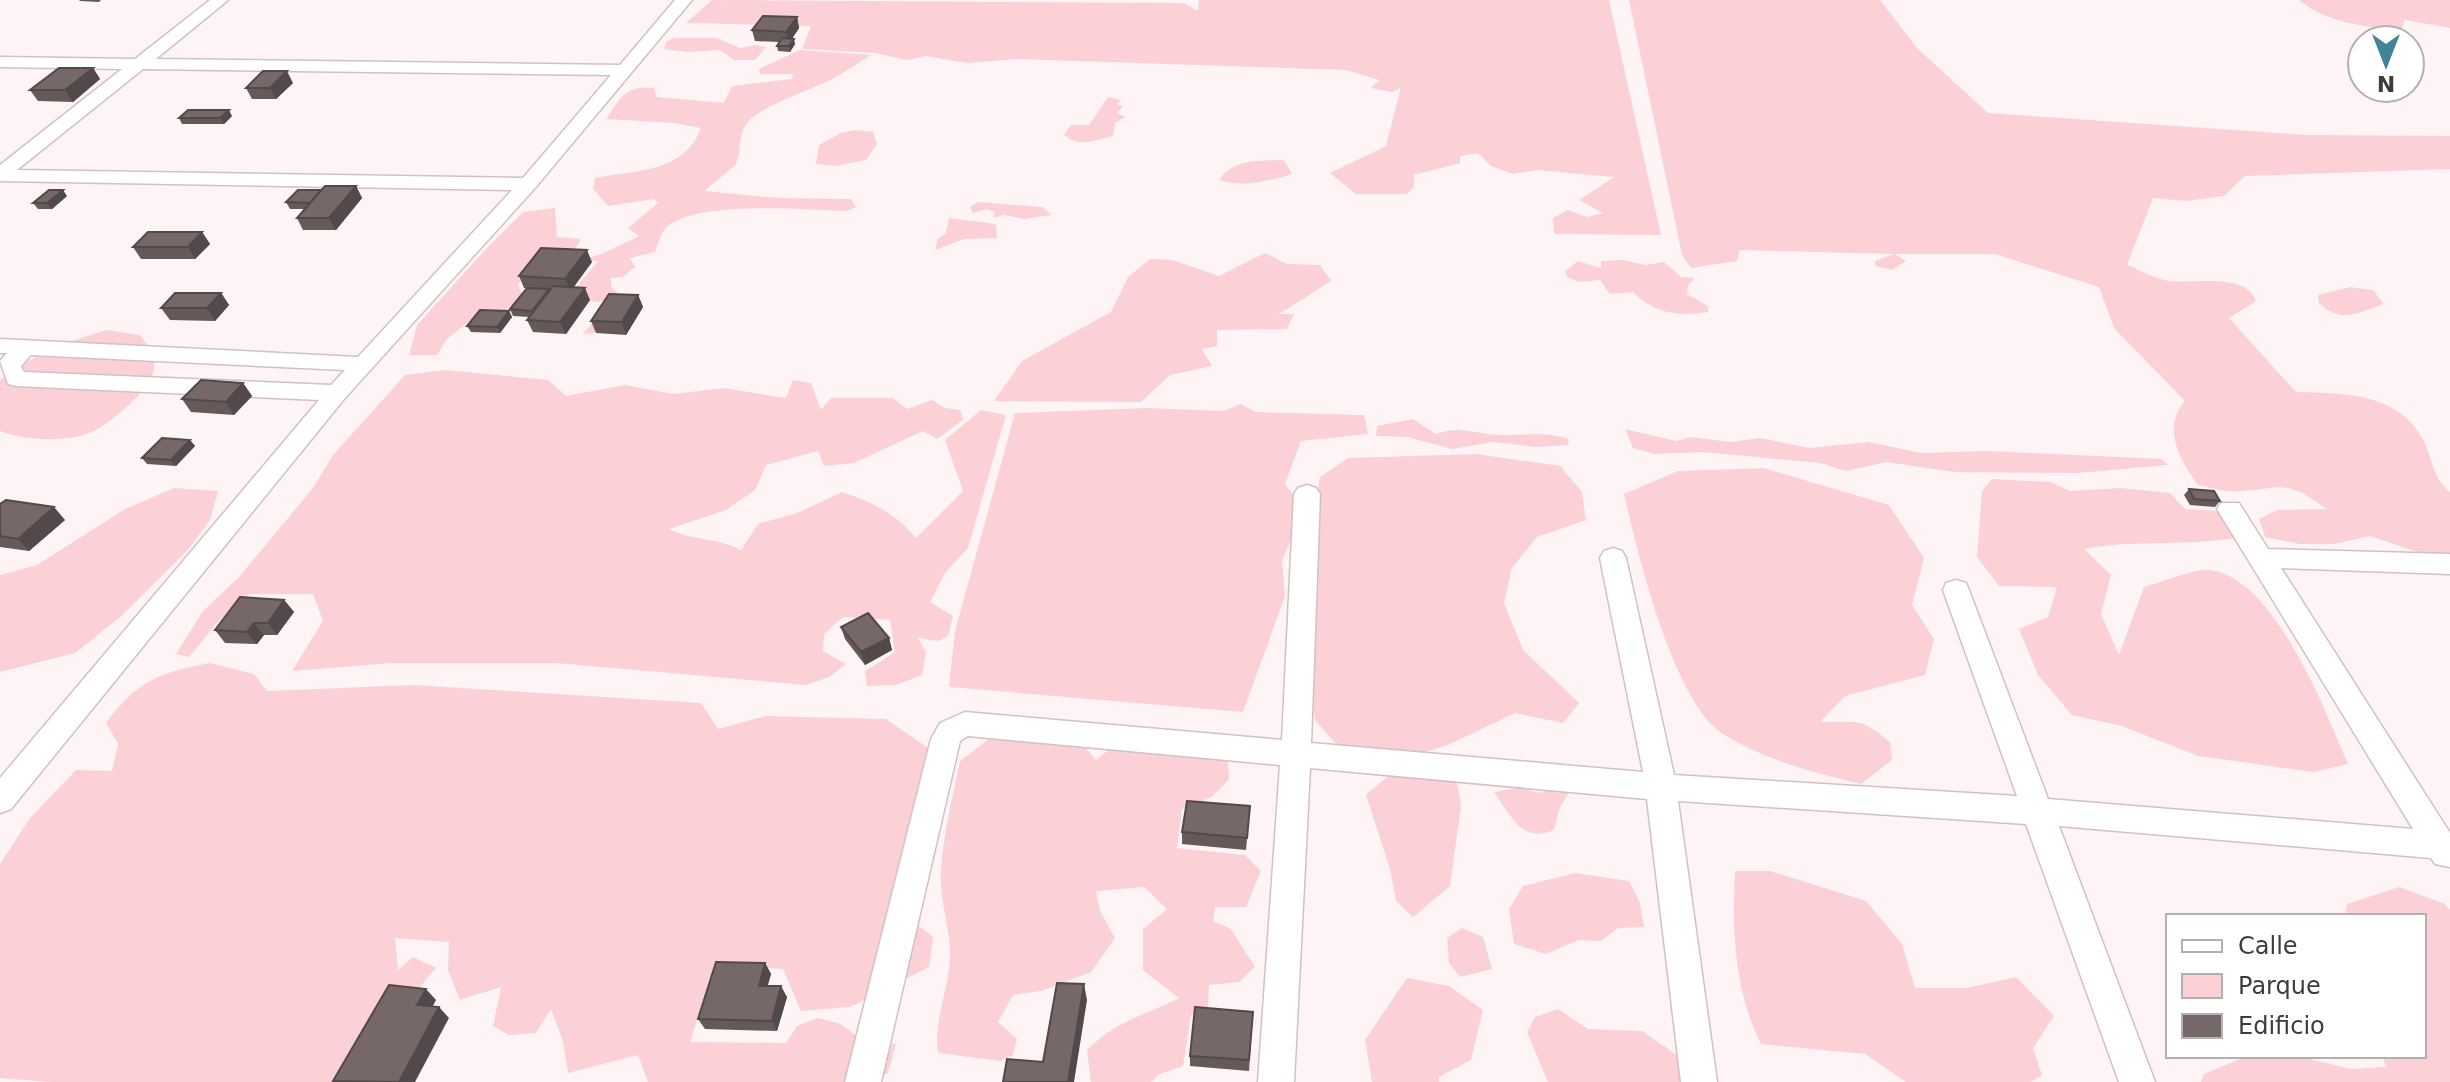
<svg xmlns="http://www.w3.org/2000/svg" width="2450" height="1082" font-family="'DejaVu Sans',sans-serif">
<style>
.green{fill:#fbd1d7}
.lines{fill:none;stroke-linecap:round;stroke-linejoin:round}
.minor-casing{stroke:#d1c1c3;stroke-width:3}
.minor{fill:#fff;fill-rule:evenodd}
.wall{fill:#65595a}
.shaded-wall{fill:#53484a}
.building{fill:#766769;stroke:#53484a;stroke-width:2}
</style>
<rect width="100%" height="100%" fill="#fef4f5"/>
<path class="green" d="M712,0L1184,3L1198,11L1199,0H1609L1661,235L1554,234L1553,218L1568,210L1587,217L1603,213L1579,200L1614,177L1537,170L1513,174L1491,166L1478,153L1460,156V163L1414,175V187L1407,194H1356L1330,173L1386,146L1401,87L1392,92L1371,88L1379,80L1346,70L1018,59L967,63L926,56L907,60L875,53L802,49L811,26L686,23Z
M1629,0H1880L1917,48L1988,113L2307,135L2450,136V169L2245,176L2224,196L2186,201L2153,198L2127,265C2140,270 2155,279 2169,281C2193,284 2246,272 2256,301L2229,318L2296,392C2344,393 2403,393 2425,444C2435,465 2431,475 2450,492V556L2432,557L2370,536L2334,544H2300L2265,537L2259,519L2277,510L2326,509C2281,474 2278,492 2230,491C2220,491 2209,487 2198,485C2180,460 2161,428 2185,401L2114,328L2099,287L1995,254H1895L1906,261L1892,270L1875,266V261L1894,254L1740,250L1737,261L1691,268L1682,255Z
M2299,0H2450V28L2405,20L2401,30C2365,27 2327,23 2299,0Z
M674,38H717L740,48L755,45L766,47L755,60H734L720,50L688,52L664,49L666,42Z
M800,50L871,55C858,63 847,71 834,78C816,88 758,107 747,123C737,136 742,152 736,164C735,167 711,184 705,191L778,198L851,199L856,207L846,211C806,210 692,199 665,229C660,234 658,245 655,252L630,258L635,267L623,277L611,278V287L617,292L611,299L612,305L594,333L583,334L610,301L596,302L569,296L598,261L579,260L602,254L639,236L628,228L658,203L654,199L608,206L593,189L595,178C636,170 684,173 701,128L675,123L606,119C620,98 626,85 654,88L657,97L724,103L732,86L792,79L793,74H760L759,69Z
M1108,97L1122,100L1115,104L1123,106L1117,113L1125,117L1115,123L1113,136C1095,140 1079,148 1064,135L1071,125H1089Z
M856,130L873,132L877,144L866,160L835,166L816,164L819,145L841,133Z
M1284,160L1292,174C1270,181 1241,188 1219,180C1234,158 1260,161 1284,160Z
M978,202L1042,207L1051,215L1024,219L1004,215L993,218L995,212L987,209L973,213L970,207Z
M555,208L557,237L581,239L575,249L534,265L518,284L522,295L504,312L483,310L447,339L437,355H409L417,325L486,249L523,212Z
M949,218L996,224L997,238L964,239L935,250L938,239L946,233Z
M1265,253L1287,264L1320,265L1331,281L1279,314H1294L1287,329L1217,330V346L1202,349L1212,366L1170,375L1141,402L994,401L1022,361L1111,312L1128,277L1150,259L1172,260L1219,276Z
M1623,260L1646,265L1664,262L1681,277L1695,278L1688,285L1687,294L1708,306V312C1679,317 1653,313 1633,292L1610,294L1600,280L1579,282L1567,277L1565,271L1578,261L1601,268V261Z
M2350,287L2373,290L2384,304C2358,313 2341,324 2319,303L2318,295Z
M107,330L140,335C148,346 158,359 153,374C147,392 112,421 96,430C72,443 25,441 0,431V380C33,355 67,341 107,330Z
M446,370L548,380L566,396L625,385L673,394L724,388L786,398L793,380L811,383L821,410L831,398H893L907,409L932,400L945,408L960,410L963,420L937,439L923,431L854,463L824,466L818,451L766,465L755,490L726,510L669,529C692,541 717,537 741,550L758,524L797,513L842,492C872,502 895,513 916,538L963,491L945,440L981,410L1006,415L968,548L945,573L930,602L953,616L948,636L939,641L918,638L926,652L922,675L896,685L867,686L865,671L895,652L890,620L843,617L824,634L823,651L846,664L829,677L806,685L556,663H392L292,671L323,621L313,594H249L216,624L189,657L176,654L203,611L239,577L313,488L333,455L405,375Z
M1240,404L1256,412L1364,415L1368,434L1301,441L1285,484L1296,498L1297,527L1282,560L1285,596L1243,712L949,687L955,631L1015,413L1147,408L1224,411Z
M1413,419L1436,434C1459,425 1475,434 1499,435C1523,436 1546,431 1569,439L1568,445L1536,447L1493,442L1452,449L1408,437L1376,436L1377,426Z
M1625,429L1676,441L1690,437L1730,442L1760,438L1809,448L1869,442L1921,453L1987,451L2141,458L2162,459L2168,465L2078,473L1954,472L1886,462L1846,471L1820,463L1702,452L1654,454L1633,448Z
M1476,454L1560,466L1582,492L1586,520L1537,537L1512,568L1504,603L1523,650L1579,703L1563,723L1515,713L1448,745L1419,754L1343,752L1315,720L1310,673L1313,517L1320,477L1348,458Z
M1764,468L1889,505L1924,558L1912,605L1934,639L1925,675L1845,696L1820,722C1857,723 1858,715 1890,742L1892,760L1861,784C1815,773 1764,760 1723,734C1673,702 1637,551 1624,494L1678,471Z
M1992,479L2051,482L2070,491L2121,488L2170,493L2185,509L2221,511L2240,537C2188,547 2136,539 2084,549L2111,575L2101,614L2119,655L2144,587C2160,583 2196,568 2210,570C2275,578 2325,711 2348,764L2314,772L2198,756L2122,726L2072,715L2038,675L2019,629L2048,617L2057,587L1999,586L1977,557L1982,491Z
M174,488L218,491L210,520L187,551L119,618L75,653L0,672V575L37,565L125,509Z
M210,663L254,674L267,691L413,685L701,703L718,729L766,716L886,719L937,754L896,908L933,937L929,967L850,1007L801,1011L783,969L714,965L690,1042L786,1043L797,1026L818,1018L841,1024L862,1040L896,1044L888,1073L868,1082H648L638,1055L568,1073L563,1041L551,1009L536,1033L509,1035L493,1026L501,987L460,1000L448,970L449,942L395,938L398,970L413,957L436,968L339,1082H50L0,1078V864L30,818L76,770L112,771L118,744L106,723C136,681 161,672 210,663Z
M993,736L1084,746L1096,760L1116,744H1143L1155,755L1206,740L1227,745L1229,779L1212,797L1182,809L1177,848L1245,855L1261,871L1246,907H1215L1213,921L1231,929L1255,967L1239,982L1209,985L1208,1010L1191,1015L1183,1066L1160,1074L1151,1082H1091L1087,1050C1116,1021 1143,1016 1179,998L1143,970V929L1167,909L1144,887L1096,891L1100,911L1115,938L1091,972L1041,991L1013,995L998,1022L1017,1039L1013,1055L1000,1061L938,1053C933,1019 951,986 950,950C949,924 939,898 941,870C943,834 953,796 960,761Z
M1427,774L1457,780L1461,806L1450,886L1413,917L1396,901L1390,869L1366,795L1388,776Z
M1544,776L1572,787L1560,807L1554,830C1522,844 1511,816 1494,792L1517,788L1543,793Z
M1735,871H1770L1866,901L1902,944L1915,988H1967L2016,977L2054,1016L2033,1048L2042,1075L2031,1082H1906L1865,1054L1761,1044C1734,991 1732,930 1735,871Z
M1575,873L1629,881L1640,903L1644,927L1618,928L1601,941L1579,940L1546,954L1514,944L1509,909L1523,886Z
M2399,887L2445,904L2450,910V1082H2201L2204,1074L2247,1056H2310L2313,1060L2351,1069L2386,1067L2382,1056H2424V916H2345L2347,904Z
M1462,928L1483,937L1492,969L1460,977L1449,963L1447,938Z
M1407,978L1449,986L1483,1010L1471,1060L1439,1077V1082H1372L1365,1040Z
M1558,1009L1588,1029L1642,1031L1697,1069L1690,1082H1548L1527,1032L1535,1017Z"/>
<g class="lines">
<g class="minor-casing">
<path id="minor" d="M210,0H228L156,59L620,65L675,0H692L535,188L345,398L11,809L0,813V778L319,400L16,386L8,384L0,361L7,353H0V339L358,357L512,190L0,181V165L122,69L0,67V57L135,59ZM143,69L611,75L523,178L17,170ZM31,355L345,370L331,385L24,372L21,366Z
M1307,485L1316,488L1320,494L1311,743L1643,772L1600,558L1604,551L1613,548L1622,551L1626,558L1674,775L2017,796L1943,590L1946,583L1956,580L1966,583L1969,590L2048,799L2413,829L2217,509L2221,503H2239L2268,549L2450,554V574L2281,568L2450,833V867L2435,864L2431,858L2059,826L2155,1082H2119L2026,824L1678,801L1717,1082H1681L1647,799L1310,768L1294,1082H1258L1280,765L968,736L960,741L881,1082H845L931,739L940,723L965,712L1282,740L1294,494L1298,488Z"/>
</g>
<use href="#minor" class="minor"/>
</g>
<path class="wall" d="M79,0H101L99,2L80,1Z
M797,17L799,28L792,39L795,44L790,52L778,51L777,46L779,42L755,41L752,30Z
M93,68L100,79L73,102L38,101L30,90Z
M293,83L276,99H252L246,88Z
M232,116L224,124H182L179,118Z
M356,186L362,198L336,230H303L297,218L304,209H290L286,202L321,190Z
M67,196L52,209H38L33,203Z
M202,232L210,244L195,259H141L133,247Z
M592,262L573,287L590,300L566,334L533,332L527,320L529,317L513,316L510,309L527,288H524L519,276Z
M221,293L229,305L215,321L170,320L161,308Z
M638,295L643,307L626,335L596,333L591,321Z
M509,311L512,317L500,333L471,332L467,326Z
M243,383L252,396L234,415L191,412L182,399Z
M190,440L195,446L176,466L147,464L142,458Z
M2189,489L2220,501L2215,507L2190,505L2184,495Z
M0,504L65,520L29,551L0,547Z
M284,600L294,612L277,635H264L257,644L225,643L215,630Z
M841,627L889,638L892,650L865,665L845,639Z
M1250,806L1246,850L1182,844V832Z
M765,963L771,974L767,986L787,997L777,1031L705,1029L698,1019Z
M1253,1012L1249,1071L1190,1066V1056Z"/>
<path class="shaded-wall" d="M797,17L799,28L789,43L786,32Z
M794,39L795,44L790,52L789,46Z
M93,68L100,79L73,102L65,90Z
M287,71L293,83L276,99L270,88Z
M229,110L232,116L224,124L220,118Z
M356,186L362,198L336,230L329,218Z
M63,190L67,196L52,209L47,203Z
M202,232L210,244L195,259L188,247Z
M587,250L592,262L571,291L565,279Z
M585,288L590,300L566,334L560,322Z
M221,293L229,305L215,321L207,308Z
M638,295L643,307L626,335L622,322Z
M509,311L512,317L500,333L497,327Z
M243,383L252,396L234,415L226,402Z
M190,440L195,446L176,466L171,460Z
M54,507L65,520L29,551L18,539Z
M284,600L294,612L277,635L268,623Z
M254,623L264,635L257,644L247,632Z
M889,638L892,650L865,665L861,652Z
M765,963L771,974L765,996L759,986Z
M1084,984L1087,1000L1074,1082H1068Z
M781,986L787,997L777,1031L772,1021Z
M426,989L436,1000L428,1015L417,1005Z
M439,1007L449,1018L415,1082H399Z"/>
<path class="building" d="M763,16L797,17L786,32L752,30Z
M782,38L794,39L789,46H777Z
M59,68H93L65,90H30Z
M263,71H287L270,88H246Z
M188,110H229L220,118H179Z
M325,186H356L329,218H297Z
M49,190H63L47,203H33Z
M298,190H321L310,203L286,202Z
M148,232H202L188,247H133Z
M541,248L587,250L565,279L519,276Z
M553,286L585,288L560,322L527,320Z
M527,288L549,289L532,311L510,309Z
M175,293H221L207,308H161Z
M609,294L638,295L622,322L591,321Z
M480,310L509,311L497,327L467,326Z
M201,380L243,383L226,402L182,399Z
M162,438L190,440L171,460L142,458Z
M2189,489L2214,491L2220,501L2194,499Z
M6,500L54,507L18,539L0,536V504Z
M240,597L284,600L268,623H254L247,632L215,630Z
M868,613L889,638L861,652L841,627Z
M1187,801L1250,806L1247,838L1182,832Z
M716,962L765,963L759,986H781L772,1021L698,1019Z
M1057,983L1084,984L1068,1082H1003L1007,1059L1043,1062Z
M389,985L426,989L417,1005L439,1007L399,1082L333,1081Z
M1195,1007L1253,1012L1249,1060L1190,1056Z"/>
<rect x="2166" y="914" width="260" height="144" fill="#ffffff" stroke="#b3b0b1" stroke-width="2"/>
<rect x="2182" y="940" width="40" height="12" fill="#ffffff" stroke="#b3b0b1" stroke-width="2"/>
<text x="2238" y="954" font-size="24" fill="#403a3b">Calle</text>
<rect x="2182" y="974" width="40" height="24" fill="#fbd1d7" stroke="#b3b0b1" stroke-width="2"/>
<text x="2238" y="994" font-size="24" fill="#403a3b">Parque</text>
<rect x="2182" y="1014" width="40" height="24" fill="#766769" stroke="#b3b0b1" stroke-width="2"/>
<text x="2238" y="1034" font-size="24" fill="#403a3b">Edificio</text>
<g transform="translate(2386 64) rotate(180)"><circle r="38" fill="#ffffff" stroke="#b3b0b1" stroke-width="2"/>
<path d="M0-6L14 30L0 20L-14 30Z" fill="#428396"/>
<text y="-12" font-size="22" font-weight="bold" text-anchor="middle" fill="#403a3b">N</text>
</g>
</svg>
